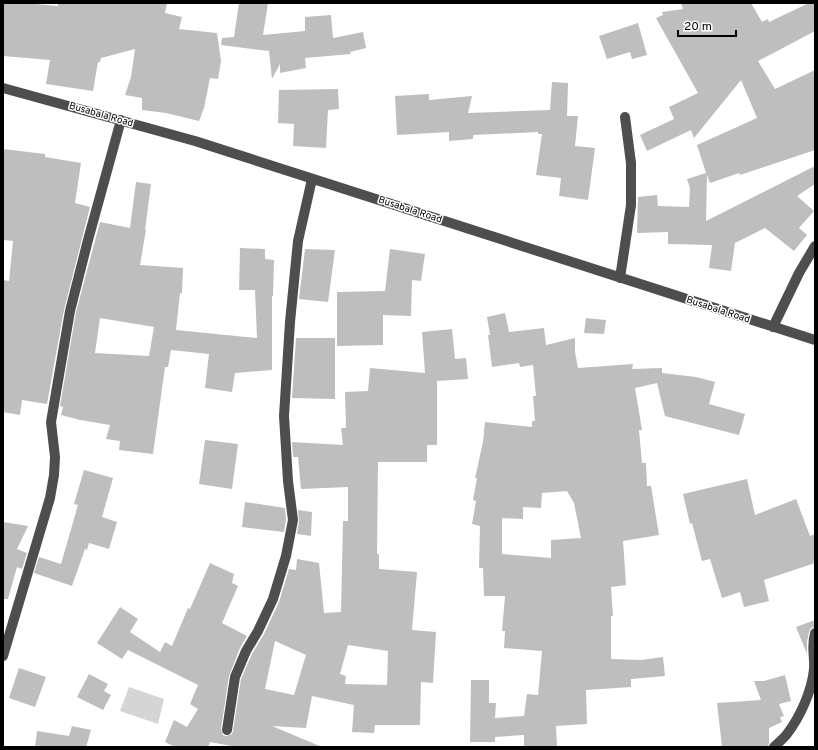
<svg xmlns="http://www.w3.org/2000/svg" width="818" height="750" font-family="Overpass,sans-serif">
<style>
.green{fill:#d5d5d5}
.building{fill:#bebebe;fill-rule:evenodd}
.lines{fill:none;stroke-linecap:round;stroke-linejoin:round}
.minor{stroke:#4e4e4e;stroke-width:10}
.labels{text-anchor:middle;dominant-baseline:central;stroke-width:3;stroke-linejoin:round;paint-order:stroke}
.street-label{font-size:10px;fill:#000;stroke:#fff}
</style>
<rect width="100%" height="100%" fill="#fff"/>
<path class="green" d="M129,687L164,699L158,724L120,711Z"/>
<path class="building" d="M3,3H25L58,6V3H167L165,13L182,17L179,29L217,33L221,61L218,79L210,78L204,108L199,121L166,113L142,110V98L125,95L131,77L135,49L101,58L100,62H98L93,91L46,84L50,60L3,56Z
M239,3H268L263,35L305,31V17L331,15L333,38L363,32L366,48L350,52L351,54L305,58L306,68L280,73V64L272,79L269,51L221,45L222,38L234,37Z
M681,3H751L762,22L768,19L769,22L809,3H815V31L758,61L775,89L815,70V150L740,175L739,173L710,183L707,175L706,221L815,166V184L797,196L814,211L799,228L807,235L794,251L765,228L735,243L731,271L709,268L712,245L668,244V232L637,233L638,197L657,195L658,206L689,207L690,188L687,179L706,173L697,145L757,118L741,80L694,138L691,130L647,151L640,135L674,119L669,107L698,93L656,18L663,15L662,12L683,9Z
M638,23L647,55L632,59L630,52L607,59L599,36Z
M552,82L568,83L567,116H578L575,146L595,148L588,200L559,196L561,178L536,175L542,134H538V132L473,135V139L449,141V132L397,135L395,96L429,94V100L472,96L468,113L550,110Z
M338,89L339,109L328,110L326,148L293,146L294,124L278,123L279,90Z
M3,149L45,154V157L81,163L75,203L90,207L64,310L47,404L22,400L20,415L3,412V280L9,281L13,241L3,240Z
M136,182L151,184L145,230H146L140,265L183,268L182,293H180L176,330L257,338L255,290H239L240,248L265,249V259L274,260L273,296H272V370L235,373L232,392L205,388L209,354L171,350L168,367H165L153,454L119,450L120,441L106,439L110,425L80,420L61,415L63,407L60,406L76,312L100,222L130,228ZM100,318L154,327L149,356L95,353Z
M305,249L335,250L328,302L299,299Z
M390,249L425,254L421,281L412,280L411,316L383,315V345L337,346V292L385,291Z
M505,313L509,332L544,328L546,345L575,338V352L578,368L633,364L632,369L662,368V373L696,377L715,382L709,404L745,414L739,435L665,416L657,383L635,388L642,430H639L642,463H646L647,486H651L659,535L623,541L626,585L611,587L613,616H611V659L641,660L663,657L665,676L631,679V687L586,690L587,724L556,726L557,747H524V735L495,737V742H470L471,680H489V703H496L495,718L524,716L527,694L538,695L542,651L504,648L505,631H502L505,596H484L483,568H479L480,526L472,524L476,501L473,500L477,478H475L483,442L485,422L532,427V421H535L533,396H536L533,365L520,367L519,363L492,367L488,335H490L487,317ZM567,491L574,503L581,538L551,540V558L502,554V518L523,519V507L541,508L542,493Z
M586,318L606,320L604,334L584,333Z
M452,329L455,359L466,358L468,379L437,381V445H427V462H378L377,554H379V569L417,572L412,630L436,632L433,683L421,682L420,725H375L374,733L352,732L354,705L312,696L306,728L272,726L322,747H237L210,742L208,747H175L165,742L174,720L187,727L198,709L190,704L198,685L128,650L122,659L97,643L120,607L138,619L130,632L160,652L165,642L172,646L188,608L190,609L210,563L234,574L232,583L238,586L222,623L247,636L240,648L229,676L221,729L223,735L226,736L232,734L233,731L241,679L252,654L264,634L279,602L289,569L296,570L297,559L319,563L324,613L341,612L343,521H348V487L301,489L298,457H293L292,442L343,445L341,428H346L345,392L368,391L370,368L425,373L422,332ZM275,641L306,655L294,695L265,689ZM348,645L388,651L387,685L345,684L346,676L340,674Z
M296,338H335V399L292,398Z
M205,440L238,444L232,489L199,484Z
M84,470L113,478L102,517L117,522L109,549L89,543L87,550L85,549L72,586L34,573L39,557L61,564L78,505L74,504Z
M747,479L755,515L796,499L810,536L815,534V563L764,580L769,601L744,607L740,592L722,598L710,559L702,561L692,523L690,524L683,494Z
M245,502L285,508L286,520L284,532L242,527Z
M298,510L312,512L311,536L297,534L299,521Z
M3,522L28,526L17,549L27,553L22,569L17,567L8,599H3Z
M815,620V627L811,628L809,632L807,642V654L796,627Z
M19,668L46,677L35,707L9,698Z
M89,674L108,684L104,691L111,695L103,710L77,697Z
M785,675L791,701L779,704L784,716L780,717L782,722L769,728V743L768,747H722L717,703L761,700L754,681H764Z
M72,726L91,730L86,747H35L37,731L69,736Z"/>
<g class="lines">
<path class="minor" d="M3,88L195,141L815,340
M620,278L631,205V163L625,117
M773,327L799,273L815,246
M3,656L50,498L54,475L55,457L51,422L70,311L88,240L121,120
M227,730L235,677L246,651L258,631L273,599L286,556L293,520L288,481L284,416L290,322L298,241L312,179
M774,747C778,743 783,739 787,734C800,717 812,691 814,669C815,656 811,647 815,633"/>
</g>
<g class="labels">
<g class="street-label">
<text transform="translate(101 115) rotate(16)">Busabala Road</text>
<text transform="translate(410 210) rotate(18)">Busabala Road</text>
<text transform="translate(718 310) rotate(18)">Busabala Road</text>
</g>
</g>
<rect width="818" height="750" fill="none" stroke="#000000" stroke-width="8"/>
<path d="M678 30v6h58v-6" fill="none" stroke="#000000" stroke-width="2"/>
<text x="684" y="30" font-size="12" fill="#000000" stroke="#ffffff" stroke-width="3" paint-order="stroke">20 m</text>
</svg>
